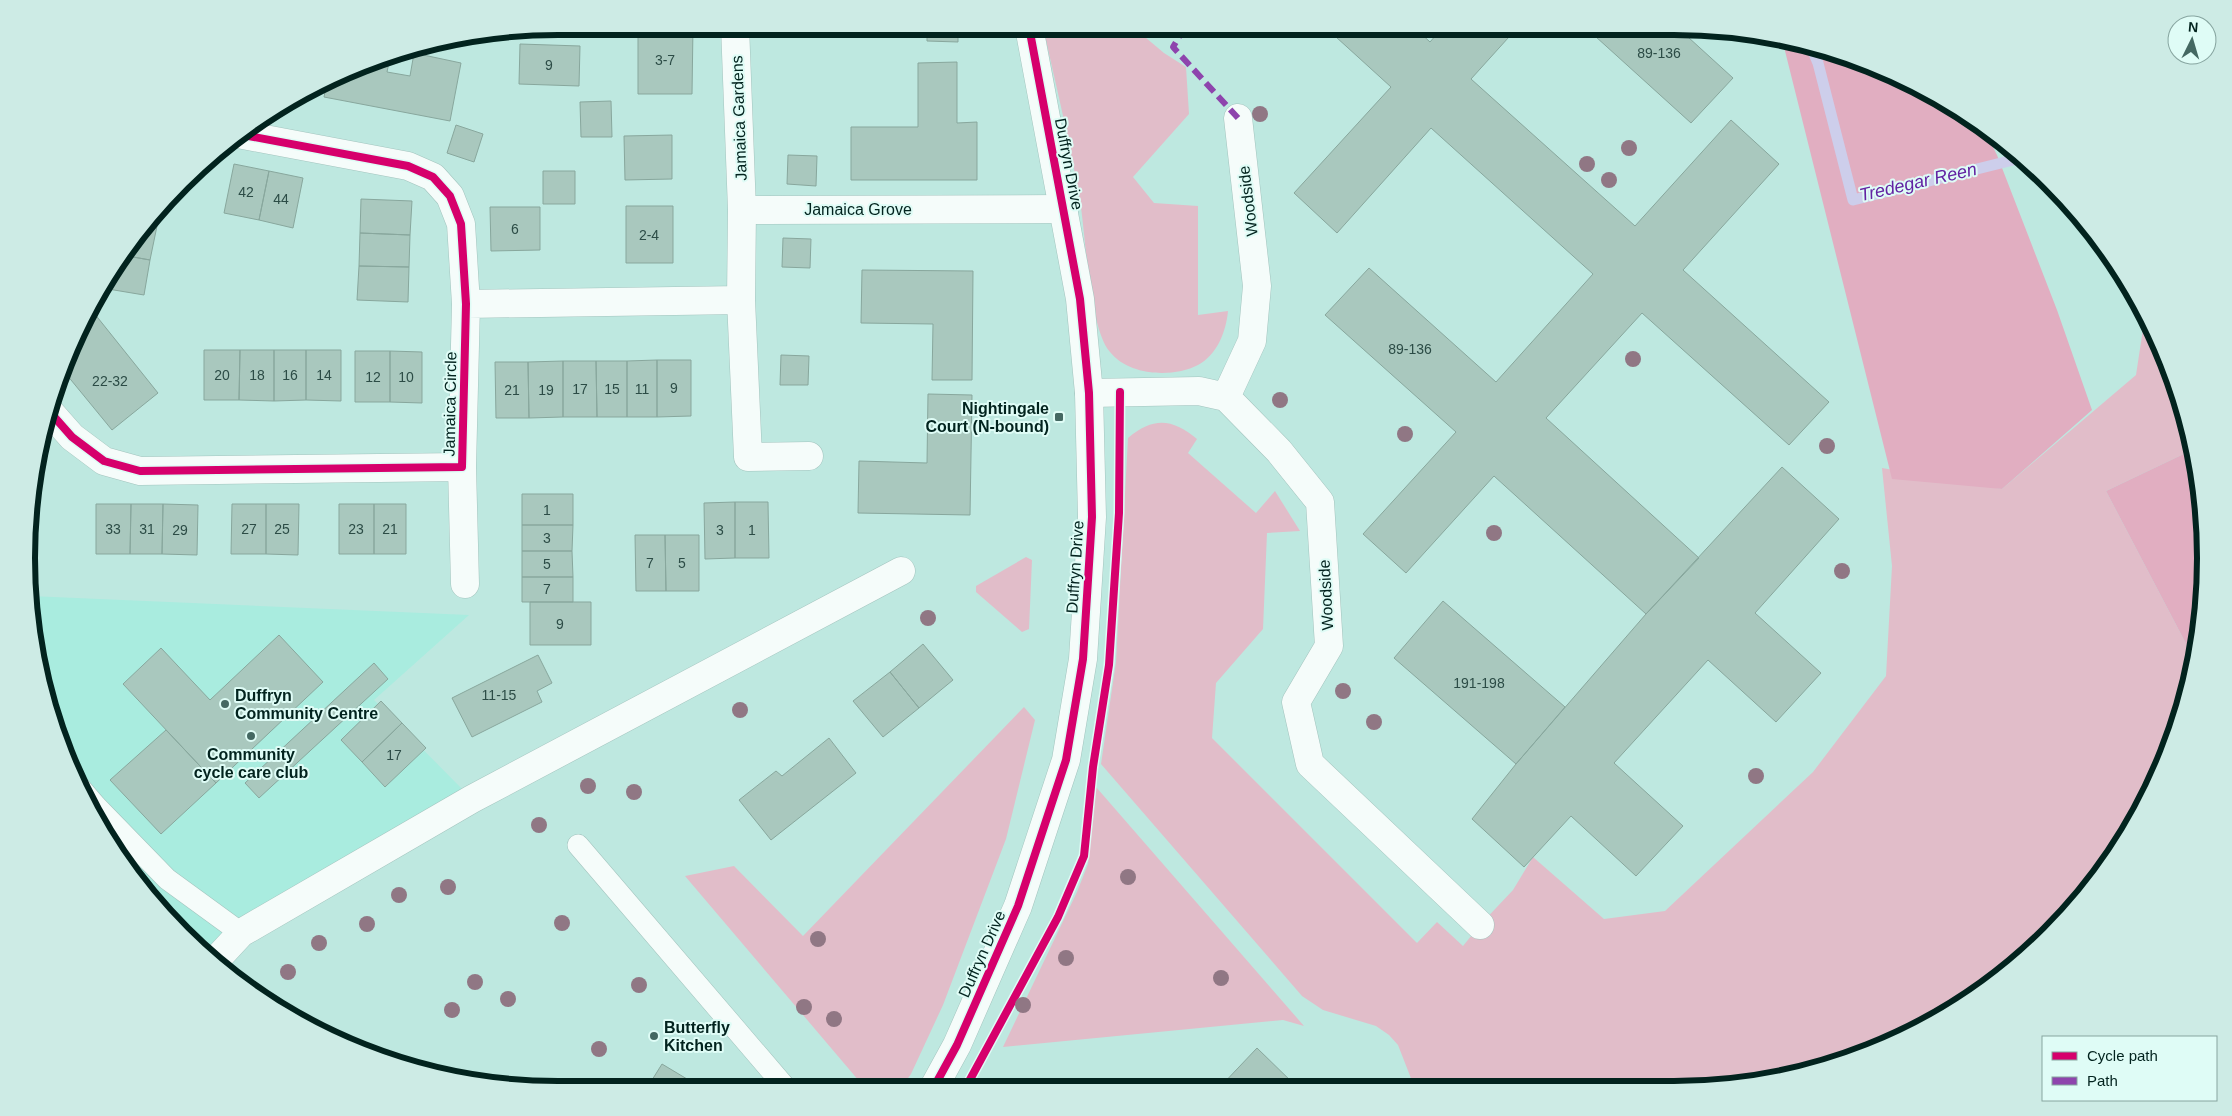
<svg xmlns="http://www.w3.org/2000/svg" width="2232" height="1116" font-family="Arial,sans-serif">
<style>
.built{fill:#a9ecdf}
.green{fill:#e1bdc9}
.forest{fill:#e1aec1}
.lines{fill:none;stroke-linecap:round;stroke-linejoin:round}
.stream{stroke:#cdceeb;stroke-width:11}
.building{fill:#a9c8be;stroke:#88a79d}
.service-casing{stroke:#a3c4be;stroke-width:22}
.minor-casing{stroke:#a3c4be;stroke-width:29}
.tertiary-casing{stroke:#a3c4be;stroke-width:29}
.service{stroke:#f5fcfa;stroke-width:21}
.minor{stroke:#f5fcfa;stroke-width:28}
.tertiary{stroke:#f5fcfa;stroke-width:28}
.quiet{stroke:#8e44ad;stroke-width:6;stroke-dasharray:12 6;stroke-linecap:butt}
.cycleway-casing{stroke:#dffcf6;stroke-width:11}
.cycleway{stroke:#d6006c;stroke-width:8}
.tree{fill:#907784}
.poi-dot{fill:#446862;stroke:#dffcf6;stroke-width:2}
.labels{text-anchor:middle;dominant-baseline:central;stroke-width:4;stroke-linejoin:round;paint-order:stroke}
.number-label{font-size:14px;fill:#2c4c46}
.street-label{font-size:16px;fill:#02231e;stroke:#dffcf6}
.poi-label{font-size:16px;font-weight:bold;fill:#02231e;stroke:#dffcf6;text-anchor:start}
.water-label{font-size:18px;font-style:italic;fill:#6222a2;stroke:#dffcf6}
.rim{fill:none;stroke:#02231e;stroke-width:6}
</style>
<rect width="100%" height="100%" fill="#bee8e0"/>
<path class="built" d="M30,596L469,615L374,700L472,799L215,961L182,934L136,881L81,793L44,696L31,627Z"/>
<path class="green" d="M1043,27H1133L1164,53L1186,67L1189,114L1133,177L1154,203L1198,206V315L1228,311C1226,332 1217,355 1198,365C1173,378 1129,376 1110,352C1089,328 1086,236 1080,201C1070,143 1056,85 1043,27Z
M2145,316L2177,387L2192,450L2106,491L2194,659L2188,695L2151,793L2074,908L1997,980L1877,1049L1744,1085L1414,1086L1398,1045L1389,1035L1376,1026L1323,1010L1302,996L1101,764L1116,662L1128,438C1154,416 1173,419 1197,439L1188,453L1256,513L1275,491L1300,531L1267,533L1263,629L1216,683L1212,738L1417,943L1437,922L1463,946L1480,925L1513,890L1533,857L1604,919L1665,911L1813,772L1886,676L1892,566L1882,468L2002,489L2136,375Z
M1026,557L1032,560L1029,629L1022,632L976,592V586Z
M1024,707L1035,720L1006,839L943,1005L911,1074L901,1088H865L685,876L734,866L803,936Z
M1096,787L1304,1026L1283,1020L1003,1047L1077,892L1088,864Z"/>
<path class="forest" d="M1782,39L1811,44L1909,81L1982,126L1997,155L2057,310L2092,410L2002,489L1892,479Z
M2192,450L2201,488L2205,592L2194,659L2106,491Z"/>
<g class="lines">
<path class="stream" d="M1810,44L1818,63L1853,200L2021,158"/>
</g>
<path class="building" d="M638,26H693L692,94H638Z
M927,27H958V42L927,41Z
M1325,27H1414L1430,42L1443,27H1518L1471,79L1635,226L1731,120L1779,164L1683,270L1829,402L1789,445L1642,313L1546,418L1699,558L1646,614L1494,476L1406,573L1363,534L1456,432L1325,315L1369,268L1496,382L1593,274L1431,128L1337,233L1294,193L1391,87Z
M1585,27H1677L1733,78L1691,123Z
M520,44L580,46L579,86L519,84Z
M391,53L387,72L410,76L414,53L461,63L450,121L324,97L327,82Z
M957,62V123L977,122V180H851V127H918V63Z
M611,101L612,137H581L580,102Z
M456,125L483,134L474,162L447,153Z
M672,135V179L625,180L624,136Z
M788,155L817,156L816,186L787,184Z
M234,164L269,171L259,220L224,213Z
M269,171L303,178L293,228L259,220Z
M543,171H575V204H543Z
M167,199L163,218L152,215L158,207Z
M361,199L412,201L410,235L360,233Z
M626,206H673V263H626Z
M490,207H540V250L491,251Z
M146,224L157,226L150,260L122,255Z
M360,233L410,235L409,267L359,266Z
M783,238L811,239L810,268L782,267Z
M122,255L150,260L144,295L102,288Z
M359,266L409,267L408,302L357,300Z
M862,270L973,271L972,380H932L933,324L861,323Z
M94,313L158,393L112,430L62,369L67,355L85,320Z
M204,350H240L239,400H204Z
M240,350H274V401L239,400Z
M274,350H306V400L274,401Z
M306,350H341V401L306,400Z
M355,351H390V402H355Z
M390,351L422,352V403L390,402Z
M781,355L809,356L808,385H780Z
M657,360H691V416L657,417Z
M657,360V417H627V361Z
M563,361V417L529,418L528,362Z
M563,361H596L597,417H563Z
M596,361H627V417H597Z
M495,362H528L529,418H496Z
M928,394L972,395L970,515L858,513L859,461L927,463Z
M1782,467L1839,519L1755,613L1821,673L1776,722L1708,660L1614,763L1683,826L1636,876L1571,816L1524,867L1472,819L1516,764L1646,614Z
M522,494H573V525H522Z
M735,502H768L769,558H735Z
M735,502V558L705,559L704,503Z
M96,504H131L130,554H96Z
M131,504H163L162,554H130Z
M163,504L198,505L197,555L162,554Z
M232,504H266V554H231Z
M266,504H299L298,555L266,554Z
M339,504H374V554H339Z
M374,504H406V554H374Z
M522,525H573L572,551H522Z
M635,535H665L666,591H636Z
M665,535H699V591H666Z
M522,551H572L573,577H522Z
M522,577H573V602H522Z
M1443,601L1565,707L1516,764L1394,658Z
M530,602H591V645H530Z
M279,635L323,682L216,783L123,684L161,648L210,700Z
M923,644L953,680L919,708L890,672Z
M538,655L552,683L537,691L542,702L472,737L452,698Z
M374,663L388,679L259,798L245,783Z
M890,672L919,708L883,737L853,701Z
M381,701L402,723L362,762L341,740Z
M402,723L426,748L385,787L362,762Z
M166,730L216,783L161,834L110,780Z
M829,738L856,773L771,840L739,800L776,771L782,776Z
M1257,1048L1296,1086L1220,1087Z
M662,1064L702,1088H647Z"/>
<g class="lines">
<g class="service-casing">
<path id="service" d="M77,784L96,806L167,879L241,933
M578,845L786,1088"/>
</g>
<g class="minor-casing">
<path id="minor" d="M735,26L742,210L741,300L748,457L809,456
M742,210L1064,209
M466,304L741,300
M1089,393L1199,391L1226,397L1279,451L1320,502L1329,646L1296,702L1310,764L1480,925
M1226,397L1252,341L1257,286L1238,118
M49,411L72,437L104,461L140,471L462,467L466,304L461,224L450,196L433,177L408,166L238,134
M462,467L465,584
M215,961L241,933L472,799L901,571"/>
</g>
<g class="tertiary-casing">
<path id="tertiary" d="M934,1087L957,1045L1018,906L1066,760L1083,659L1092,517L1089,393L1080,299L1029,27"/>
</g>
<use href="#service" class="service"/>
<use href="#minor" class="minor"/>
<use href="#tertiary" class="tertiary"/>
<path class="quiet" d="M1185,27L1173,47L1238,118"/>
<g class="cycleway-casing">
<path id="cycleway" d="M49,411L72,437L104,461L140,471L462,467L466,304L461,224L450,196L433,177L408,166L238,134
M934,1087L957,1045L1018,906L1066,760L1083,659L1092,517L1089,393L1080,299L1029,27
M966,1087L1058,917L1084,856L1093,767L1109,665L1119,513L1120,392"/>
</g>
<use href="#cycleway" class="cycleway"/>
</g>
<g class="tree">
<circle cx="1260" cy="114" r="8"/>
<circle cx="1629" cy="148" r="8"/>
<circle cx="1587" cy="164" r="8"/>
<circle cx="1609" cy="180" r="8"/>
<circle cx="1633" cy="359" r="8"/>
<circle cx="1280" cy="400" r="8"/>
<circle cx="1405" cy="434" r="8"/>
<circle cx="1827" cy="446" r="8"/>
<circle cx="1494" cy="533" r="8"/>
<circle cx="1842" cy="571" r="8"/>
<circle cx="928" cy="618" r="8"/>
<circle cx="1343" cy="691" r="8"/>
<circle cx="740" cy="710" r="8"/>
<circle cx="1374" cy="722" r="8"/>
<circle cx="1756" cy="776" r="8"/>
<circle cx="588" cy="786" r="8"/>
<circle cx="634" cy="792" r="8"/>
<circle cx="539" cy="825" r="8"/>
<circle cx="1128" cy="877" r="8"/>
<circle cx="448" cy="887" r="8"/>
<circle cx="399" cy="895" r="8"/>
<circle cx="562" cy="923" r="8"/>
<circle cx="367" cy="924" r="8"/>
<circle cx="818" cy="939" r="8"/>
<circle cx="319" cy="943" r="8"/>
<circle cx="1066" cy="958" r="8"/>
<circle cx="288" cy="972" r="8"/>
<circle cx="1221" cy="978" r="8"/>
<circle cx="475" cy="982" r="8"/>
<circle cx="639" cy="985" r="8"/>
<circle cx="508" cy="999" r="8"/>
<circle cx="1023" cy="1005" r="8"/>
<circle cx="804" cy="1007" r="8"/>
<circle cx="452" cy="1010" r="8"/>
<circle cx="834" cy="1019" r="8"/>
<circle cx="599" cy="1049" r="8"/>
</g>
<g class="poi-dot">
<rect x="1054" y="412" width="10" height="10" rx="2.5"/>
<circle cx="225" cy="704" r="5"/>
<circle cx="251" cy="736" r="5"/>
<circle cx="654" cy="1036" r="5"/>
</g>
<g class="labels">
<g class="number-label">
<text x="1659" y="53">89-136</text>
<text x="665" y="60">3-7</text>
<text x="549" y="65">9</text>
<text x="246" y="192">42</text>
<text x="281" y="199">44</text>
<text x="515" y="229">6</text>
<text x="649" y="235">2-4</text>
<text x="1410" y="349">89-136</text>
<text x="222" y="375">20</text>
<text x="257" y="375">18</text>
<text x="290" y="375">16</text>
<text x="324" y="375">14</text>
<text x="373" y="377">12</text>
<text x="406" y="377">10</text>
<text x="110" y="381">22-32</text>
<text x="674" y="388">9</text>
<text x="580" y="389">17</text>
<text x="612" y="389">15</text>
<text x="642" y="389">11</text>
<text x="512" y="390">21</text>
<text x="546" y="390">19</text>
<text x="547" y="510">1</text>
<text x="113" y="529">33</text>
<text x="147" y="529">31</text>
<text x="249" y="529">27</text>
<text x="282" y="529">25</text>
<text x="356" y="529">23</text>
<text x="390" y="529">21</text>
<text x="180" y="530">29</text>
<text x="720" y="530">3</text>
<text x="752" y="530">1</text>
<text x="547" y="538">3</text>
<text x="650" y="563">7</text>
<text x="682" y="563">5</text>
<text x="547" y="564">5</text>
<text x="547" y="589">7</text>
<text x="560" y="624">9</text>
<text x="1479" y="683">191-198</text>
<text x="499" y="695">11-15</text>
<text x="394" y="755">17</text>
</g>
<g class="street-label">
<text transform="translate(739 118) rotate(-92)">Jamaica Gardens</text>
<text transform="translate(1069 164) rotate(79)">Duffryn Drive</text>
<text transform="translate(1248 201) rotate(-97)">Woodside</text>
<text x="858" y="209">Jamaica Grove</text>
<text transform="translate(450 404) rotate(-89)">Jamaica Circle</text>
<text transform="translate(1075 567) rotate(-86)">Duffryn Drive</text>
<text transform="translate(1326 595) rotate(-93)">Woodside</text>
<text transform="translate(982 954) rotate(-66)">Duffryn Drive</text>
</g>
<g class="poi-label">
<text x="1049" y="408" text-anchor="end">Nightingale<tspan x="1049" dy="18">Court (N-bound)</tspan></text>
<text x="235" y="695">Duffryn<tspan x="235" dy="18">Community Centre</tspan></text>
<text x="251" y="754" text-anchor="middle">Community<tspan x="251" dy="18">cycle care club</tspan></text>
<text x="664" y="1027">Butterfly<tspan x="664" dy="18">Kitchen</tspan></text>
</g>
<g class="water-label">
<text transform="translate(1918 182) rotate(-13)">Tredegar Reen</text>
</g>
</g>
<path d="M0 0H2232V1116H0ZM558 35H1674A523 523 0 0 1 2197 558V558A523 523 0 0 1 1674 1081H558A523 523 0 0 1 35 558V558A523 523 0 0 1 558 35Z" fill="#cdebe5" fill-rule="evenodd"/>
<path class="rim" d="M558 35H1674A523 523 0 0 1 2197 558V558A523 523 0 0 1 1674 1081H558A523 523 0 0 1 35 558V558A523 523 0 0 1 558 35Z"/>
<rect x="2042" y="1036" width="175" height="65" fill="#dffcf6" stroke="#87a5a0"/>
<rect x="2052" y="1052" width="25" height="8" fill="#d6006c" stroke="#87a5a0"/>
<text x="2087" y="1061" font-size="15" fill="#02231e">Cycle path</text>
<rect x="2052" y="1077" width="25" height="8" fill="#8e44ad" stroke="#87a5a0"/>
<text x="2087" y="1086" font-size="15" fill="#02231e">Path</text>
<g transform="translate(2192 40) rotate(5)"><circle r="24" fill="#dffcf6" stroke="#87a5a0"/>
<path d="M0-4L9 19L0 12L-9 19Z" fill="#446862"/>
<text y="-8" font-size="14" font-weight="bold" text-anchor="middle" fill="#02231e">N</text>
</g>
</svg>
